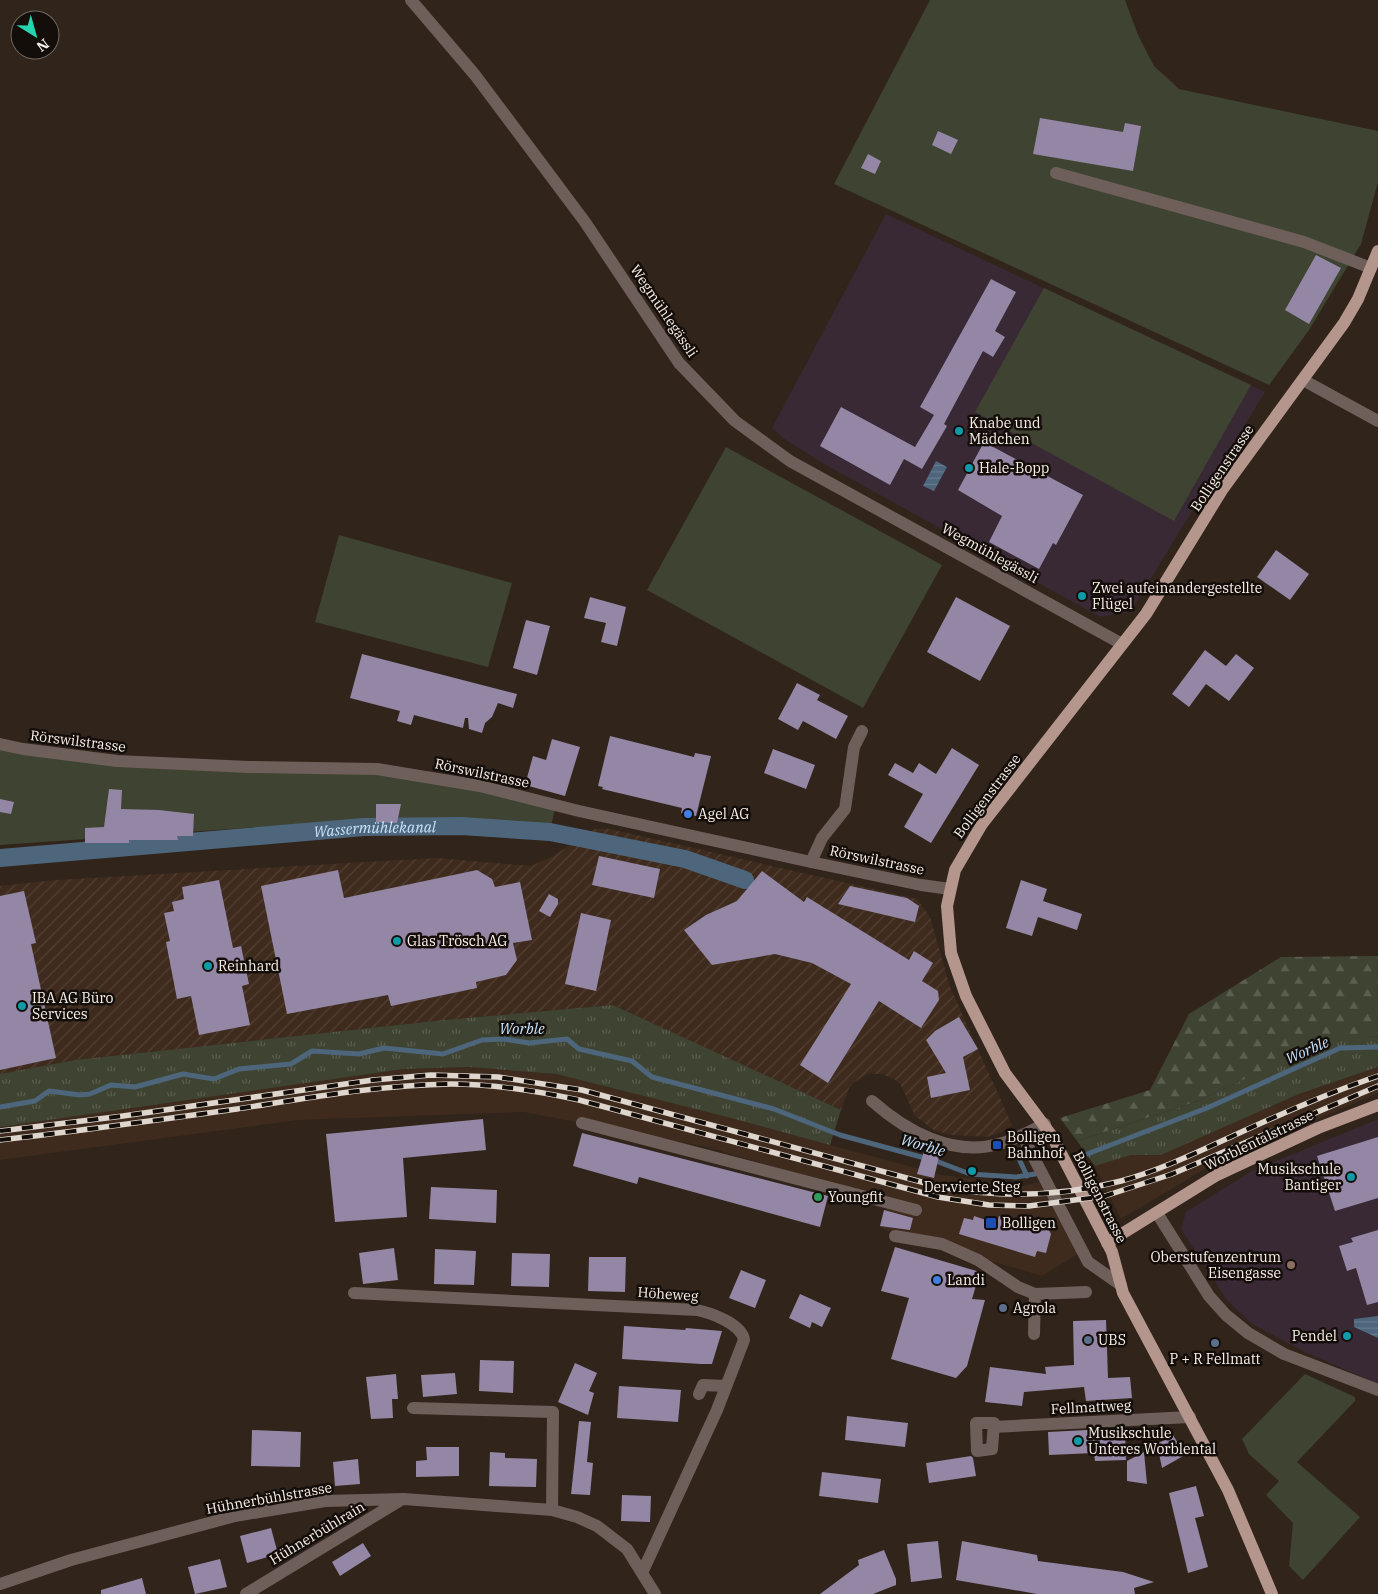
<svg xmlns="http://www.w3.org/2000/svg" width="1378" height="1594" font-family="'IBM Plex Serif',serif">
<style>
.built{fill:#3e2b1d}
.industrial{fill:url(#industrial-furrows)}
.education{fill:#382935}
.grass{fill:url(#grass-tufts)}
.forest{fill:url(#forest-firs)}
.garden{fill:#3f4331}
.water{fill:url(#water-rules)}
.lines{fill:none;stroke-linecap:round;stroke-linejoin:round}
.stream{stroke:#4d667c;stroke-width:5}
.canal{stroke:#4d667c;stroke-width:18}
.building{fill:#9387a5}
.minor{stroke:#6e5f5a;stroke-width:12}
.major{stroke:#b5968d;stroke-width:12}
.rail-casing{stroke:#dfd6ce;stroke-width:5.5}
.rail{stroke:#140e0a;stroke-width:4;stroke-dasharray:11;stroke-linecap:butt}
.culture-dot{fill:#0f9aa8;stroke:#140e0a;stroke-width:2}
.shop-dot{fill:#3f7fe0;stroke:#140e0a;stroke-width:2}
.transit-dot{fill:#1a4fb4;stroke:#140e0a;stroke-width:2}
.leisure-dot{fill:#2e9e5b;stroke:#140e0a;stroke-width:2}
.education-dot{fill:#8d6e63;stroke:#140e0a;stroke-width:2}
.service-dot{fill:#5c6f8a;stroke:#140e0a;stroke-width:2}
.labels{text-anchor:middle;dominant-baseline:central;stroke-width:5;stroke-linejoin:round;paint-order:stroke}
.street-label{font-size:14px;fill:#f9f0e9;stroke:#140e0a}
.poi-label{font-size:14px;fill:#f9f0e9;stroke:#140e0a;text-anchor:start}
.water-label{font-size:15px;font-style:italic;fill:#c7e3fd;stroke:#140e0a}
</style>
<defs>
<pattern id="industrial-furrows" width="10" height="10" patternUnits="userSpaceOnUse" patternTransform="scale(1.25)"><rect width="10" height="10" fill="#3e2b1d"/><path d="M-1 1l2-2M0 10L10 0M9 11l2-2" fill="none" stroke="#514033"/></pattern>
<pattern id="grass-tufts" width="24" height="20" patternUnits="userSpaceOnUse" patternTransform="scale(1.25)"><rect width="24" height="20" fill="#3f4331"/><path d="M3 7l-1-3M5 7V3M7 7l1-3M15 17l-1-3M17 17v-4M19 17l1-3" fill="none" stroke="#5c5e4f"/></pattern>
<pattern id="forest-firs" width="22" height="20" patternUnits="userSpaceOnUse" patternTransform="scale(1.25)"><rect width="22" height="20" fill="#3f4331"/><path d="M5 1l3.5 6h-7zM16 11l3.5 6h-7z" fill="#5c5e4f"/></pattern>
<pattern id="water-rules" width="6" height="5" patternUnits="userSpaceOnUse" patternTransform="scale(1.25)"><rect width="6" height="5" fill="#4d667c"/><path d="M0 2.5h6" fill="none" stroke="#677c8f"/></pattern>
</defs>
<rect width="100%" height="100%" fill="#31241a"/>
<path class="built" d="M469,1067L556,1074L727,1117L942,1175L1003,1183H1021L1023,1186L1039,1182L1078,1254L1042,1276L880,1228L888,1201L707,1147L524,1112L298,1120L0,1160V1127L404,1069Z
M1378,1067V1093L1213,1164L1121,1219L1095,1166L1131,1155H1161L1299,1094Z"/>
<path class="industrial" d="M595,829H610L917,899L930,917L950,987L1012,1125L1002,1132L987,1137L952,1135L935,1131L915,1116L901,1085L894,1079L881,1074H868L854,1082L849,1088L841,1110L613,1005L444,1020L75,1060L0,1074V886L56,880L436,858L531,866L553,856Z"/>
<path class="education" d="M886,214L1265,392L1134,606L1126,613L1100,617L817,460L783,438L772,428Z
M1378,1119V1384L1307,1353L1252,1324L1227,1300L1181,1229L1186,1212L1250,1172Z"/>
<path class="grass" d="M613,1005L841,1110L830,1145L727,1117L556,1074L469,1067L404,1069L0,1127V1074L75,1060L444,1020Z
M1378,1036V1067L1299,1094L1161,1155H1131L1095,1166L1077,1141L1198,1101L1328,1039Z"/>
<path class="forest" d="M1378,956V1036L1328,1040L1198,1101L1077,1141L1060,1118L1150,1090L1189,1014L1281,957Z"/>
<path class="garden" d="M930,0H1125L1138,35L1154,66L1179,89L1378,131V182L1361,244L1309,330L1269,385L834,184Z
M1044,288L1251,385L1174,521L975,412Z
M726,447L942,565L863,708L647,590Z
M339,535L512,583L488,667L315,622Z
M0,744L117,761L377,769L556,805L551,826L460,819L362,820L0,845Z
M1305,1374L1355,1397V1401L1297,1462L1360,1517L1303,1580L1289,1566L1293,1523L1266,1495L1279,1481L1249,1454L1242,1439Z"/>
<path class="water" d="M936,461L947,467L934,491L923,486Z
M1378,1316V1338L1354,1327V1319Z"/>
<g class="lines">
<path class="stream" d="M0,1107L35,1101L49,1091L80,1095L90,1094L111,1085L135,1087L183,1074L214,1079L239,1069L291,1064L312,1051L359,1054L384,1048L443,1054L482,1040L504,1039L529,1043L567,1039L579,1049L632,1061L652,1077L774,1109L840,1135L936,1161L970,1174L1016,1177L1035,1174
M1082,1156L1207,1108L1340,1048L1378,1047
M1020,1161L1027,1176"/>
<path class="canal" id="s1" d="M0,858L364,827L461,826L550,832L685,859L745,880"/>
</g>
<path class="building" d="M1040,118L1123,132L1125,123L1141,126L1133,171L1033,154Z
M938,131L958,140L951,154L932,145Z
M868,154L881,161L875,174L861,168Z
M1316,255L1341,268L1309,324L1285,310Z
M991,279L1016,292L995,331L1005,337L993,357L983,351L944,424L947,426L922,469L904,459L890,485L820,446L841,407L915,447L934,415L920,407Z
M984,442L1083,495L1056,545L1053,543L1039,569L989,542L1002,516L958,490Z
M1276,550L1309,574L1290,600L1257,577Z
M590,597L626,607L617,646L601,642L606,623L584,618Z
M956,597L1010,626L980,681L927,652Z
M526,620L550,626L537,675L513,668Z
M1205,650L1226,666L1236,654L1254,668L1229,701L1206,684L1189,707L1172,694Z
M362,654L517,694L513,708L498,703L492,717L485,723L482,733L469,729L468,718H465L463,728L414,715L411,725L397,721L400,711L350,698Z
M797,683L820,695L817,700L848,716L836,739L803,721L798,730L778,719Z
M610,736L694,757L695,753L711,756L696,816L681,813L682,808L602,789L603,787L598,786Z
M552,739L580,747L565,796L525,785L533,756L546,760Z
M952,748L979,765L931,843L904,827L923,794L888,775L895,763L913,773L919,763L936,774Z
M773,749L815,765L806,789L764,773Z
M109,789L122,790L121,809L159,810L194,814L193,836H177L178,840H129V843H85V828L104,827Z
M0,799L14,802L11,814L0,812Z
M376,804H401L397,823L376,822Z
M599,856L660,869L654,898L592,885Z
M338,870L344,898L477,870L492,879L495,887L520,882L532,940L513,943L517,960L506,975L476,982L477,988L391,1006L388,995L287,1014L261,886Z
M762,871L804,902L807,897L909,960L914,951L933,963L922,981L938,991L939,1000L921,1028L879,1001L828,1083L800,1065L851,984L812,963L775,954L712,965L684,930L706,915L737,901Z
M219,880L233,948L241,946L249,984L242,986L250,1025L199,1035L191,996L177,999L166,942L170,941L164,913L174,911L172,902L184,899L182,887Z
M1021,880L1047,889L1043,901L1082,914L1077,930L1038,917L1032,936L1006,928Z
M850,886L907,898L919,906L915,922L838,904Z
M24,891L36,943L31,944L56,1058L0,1070V896Z
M549,894L558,899V904L550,917L539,911Z
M581,913L611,920L596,991L565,984Z
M959,1017L978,1049L963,1057L970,1090L931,1098L927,1077L946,1073L926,1040L935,1031Z
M483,1119L486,1150L403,1158L407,1217L335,1222L326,1134Z
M582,1133L828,1196L820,1227L639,1177L637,1184L573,1166Z
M1378,1137V1198L1335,1211L1317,1156Z
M925,1148L940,1152L934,1178L917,1174Z
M431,1187L497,1190L496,1223L429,1219Z
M884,1210L913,1218L910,1230L880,1226Z
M974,1216L986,1220L987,1216L998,1219L999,1216L1016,1221L1018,1217L1047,1226L1051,1234L1046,1253L1037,1251L1035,1257L959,1234L964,1218L973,1220Z
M1378,1230V1302L1367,1305L1356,1268L1347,1271L1339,1246L1353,1242L1351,1238Z
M895,1247L980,1272L972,1299L985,1300L967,1366L956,1378L891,1359L909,1298L881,1291Z
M394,1248L398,1280L363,1284L359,1253Z
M435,1249L476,1251L474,1285L434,1284Z
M512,1253L550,1254L549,1287L511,1286Z
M589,1257H626L625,1292L588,1291Z
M741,1270L766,1280L755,1308L729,1298Z
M800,1294L831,1308L822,1327L812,1322L810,1328L789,1318Z
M1106,1320L1108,1378L1130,1377L1132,1398L1086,1401L1084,1387L1024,1392L1022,1406L985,1402L990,1367L1046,1374L1045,1367L1074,1365L1073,1321Z
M624,1326L685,1330L686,1328L722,1331L712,1364H701L622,1359Z
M480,1360L514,1361L513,1393L479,1391Z
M575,1363L597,1373L589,1391L594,1393L588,1415L558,1402Z
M455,1373L457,1394L423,1397L421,1375Z
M396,1374L398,1399H392L393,1418L371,1419L366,1377Z
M619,1386L681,1390L678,1422L617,1418Z
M847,1416L908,1423L905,1447L845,1440Z
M579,1421L591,1422L587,1462L593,1463L590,1495L571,1494Z
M1107,1429V1432L1125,1431L1126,1460L1095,1461L1094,1453L1049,1455L1048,1432Z
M252,1430L301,1432L300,1467L251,1466Z
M1173,1435L1185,1455L1162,1468L1157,1444Z
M426,1447H459V1476L416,1477V1461L427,1460Z
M490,1452L505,1453V1458L537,1459L536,1487L489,1486Z
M1144,1452L1147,1484L1127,1481V1461Z
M971,1456L973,1458L976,1476L929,1483L926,1463Z
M358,1459L360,1484L335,1486L333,1462Z
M822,1472L881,1479L878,1503L819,1496Z
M1196,1486L1204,1516L1195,1518L1208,1567L1188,1573L1169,1493Z
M622,1495L651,1496L650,1522L621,1521Z
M271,1528L278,1554L247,1563L240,1536Z
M938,1541L942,1578L911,1582L907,1544Z
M962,1541L1037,1555L1038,1561L1123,1572L1154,1582L1134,1588L1135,1594H1037L956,1580Z
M363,1543L371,1556L340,1576L332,1562Z
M884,1550L896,1579V1585L873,1594H820L859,1565L858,1560Z
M220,1559L227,1587L195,1594L188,1567Z
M142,1578L146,1594H101V1590Z"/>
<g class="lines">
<path class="minor" d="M411,0L475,75L585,222L679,363L735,421L790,461L1122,644
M1056,173L1304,242L1371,268
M1303,380L1378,421
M0,744L23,749L117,761L249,767L377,769L480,786L579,811L811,862L921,885L950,889
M811,862L822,838L845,809L854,747L862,731
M872,1101C906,1131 952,1157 999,1144C1015,1140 1030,1131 1045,1124
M582,1123L916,1210
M1022,1135L1088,1262L1121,1285
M1157,1213L1209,1296L1226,1315L1248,1333L1284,1354L1378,1390
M895,1236L942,1244L978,1260L1018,1287L1035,1294L1086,1292
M354,1293L697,1310C711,1313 742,1324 744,1340L717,1410L642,1573
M1034,1334L1035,1294
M699,1394L703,1385L726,1386
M413,1408L553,1412L552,1510
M976,1423H994L992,1449L977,1451Z
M993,1427L1190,1417
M0,1584L71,1560L235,1516L325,1501L404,1499L552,1510L577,1517L597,1526L627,1549L655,1594
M246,1594L399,1501"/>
<path class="major" d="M1107,1243L1217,1175L1318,1128L1378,1105
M1272,1594L1228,1490L1123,1293L1112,1252L1052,1136L1005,1073L966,996L951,953L947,906L955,870L982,824L1146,614L1222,490L1344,323L1358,299L1378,251"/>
<g class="rail-casing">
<path id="rail" d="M0,1131L123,1116L373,1080L431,1075L498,1077L582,1090L940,1187C1001,1198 1060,1197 1121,1181C1161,1170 1200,1151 1237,1134C1283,1113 1330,1092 1378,1076
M0,1140C79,1131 158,1120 237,1109C308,1098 379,1085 451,1084C495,1084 537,1091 579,1100L938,1197L989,1205L1029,1206L1105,1196L1172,1174L1378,1086"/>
</g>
<use href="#rail" class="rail"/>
</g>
<g class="culture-dot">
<circle cx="959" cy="431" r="5"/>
<circle cx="969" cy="468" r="5"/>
<circle cx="1082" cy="596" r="5"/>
<circle cx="397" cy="941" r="5"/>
<circle cx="208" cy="966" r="5"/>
<circle cx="22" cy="1006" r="5"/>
<circle cx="972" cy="1171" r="5"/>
<circle cx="1351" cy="1177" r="5"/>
<circle cx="1347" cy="1336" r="5"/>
<circle cx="1078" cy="1441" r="5"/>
</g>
<g class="shop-dot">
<circle cx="688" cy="814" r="5"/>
<circle cx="937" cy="1280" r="5"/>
</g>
<g class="transit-dot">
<rect x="992" y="1140" width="10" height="10" rx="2.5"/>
<rect x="985" y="1217" width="12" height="12" rx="2.5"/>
</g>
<circle class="leisure-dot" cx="818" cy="1197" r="5"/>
<circle class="education-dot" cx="1291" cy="1265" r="5"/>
<g class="service-dot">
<circle cx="1003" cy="1308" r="5"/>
<circle cx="1088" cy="1340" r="5"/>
<circle cx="1215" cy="1343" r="5"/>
</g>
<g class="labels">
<g class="street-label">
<text transform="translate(664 311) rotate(56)">Wegmühlegässli</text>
<text transform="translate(1222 468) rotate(-56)">Bolligenstrasse</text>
<text transform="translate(990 553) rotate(29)">Wegmühlegässli</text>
<text transform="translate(78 741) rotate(7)">Rörswilstrasse</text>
<text transform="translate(482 773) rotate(12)">Rörswilstrasse</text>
<text transform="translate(987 796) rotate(-53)">Bolligenstrasse</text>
<text transform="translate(877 860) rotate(12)">Rörswilstrasse</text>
<text transform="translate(1259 1140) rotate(-26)">Worblentalstrasse</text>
<text transform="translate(1100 1197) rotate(63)">Bolligenstrasse</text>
<text transform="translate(668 1294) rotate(4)">Höheweg</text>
<text transform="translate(1091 1407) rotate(-3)">Fellmattweg</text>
<text transform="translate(269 1498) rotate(-10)">Hühnerbühlstrasse</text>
<text transform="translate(317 1533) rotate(-31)">Hühnerbühlrain</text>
</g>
<g class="poi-label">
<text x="969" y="423">Knabe und<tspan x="969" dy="16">Mädchen</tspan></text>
<text x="979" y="468">Hale-Bopp</text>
<text x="1092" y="588">Zwei aufeinandergestellte<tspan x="1092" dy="16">Flügel</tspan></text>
<text x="698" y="814">Agel AG</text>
<text x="407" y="941">Glas Trösch AG</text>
<text x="218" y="966">Reinhard</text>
<text x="32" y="998">IBA AG Büro<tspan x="32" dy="16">Services</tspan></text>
<text x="1007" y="1137">Bolligen<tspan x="1007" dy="16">Bahnhof</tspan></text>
<text x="1341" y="1169" text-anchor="end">Musikschule<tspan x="1341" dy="16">Bantiger</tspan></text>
<text x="972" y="1187" text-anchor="middle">Der vierte Steg</text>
<text x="828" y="1197">Youngfit</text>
<text x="1002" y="1223">Bolligen</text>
<text x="1281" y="1257" text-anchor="end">Oberstufenzentrum<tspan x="1281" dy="16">Eisengasse</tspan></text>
<text x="947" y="1280">Landi</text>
<text x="1013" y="1308">Agrola</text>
<text x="1337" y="1336" text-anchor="end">Pendel</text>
<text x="1098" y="1340">UBS</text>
<text x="1215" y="1359" text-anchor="middle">P + R Fellmatt</text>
<text x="1088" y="1433">Musikschule<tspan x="1088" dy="16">Unteres Worblental</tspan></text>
</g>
<g class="water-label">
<text stroke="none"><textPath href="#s1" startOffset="376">Wassermühlekanal</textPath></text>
<text x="522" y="1028">Worble</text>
<text transform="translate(1307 1050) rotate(-24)">Worble</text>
<text transform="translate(923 1145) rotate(16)">Worble</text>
</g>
</g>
<g transform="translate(35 35) rotate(143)"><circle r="24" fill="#140e0a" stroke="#706863"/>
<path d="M0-4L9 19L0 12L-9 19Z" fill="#24d5af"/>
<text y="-8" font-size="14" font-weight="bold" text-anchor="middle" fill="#f9f0e9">N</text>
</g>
</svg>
